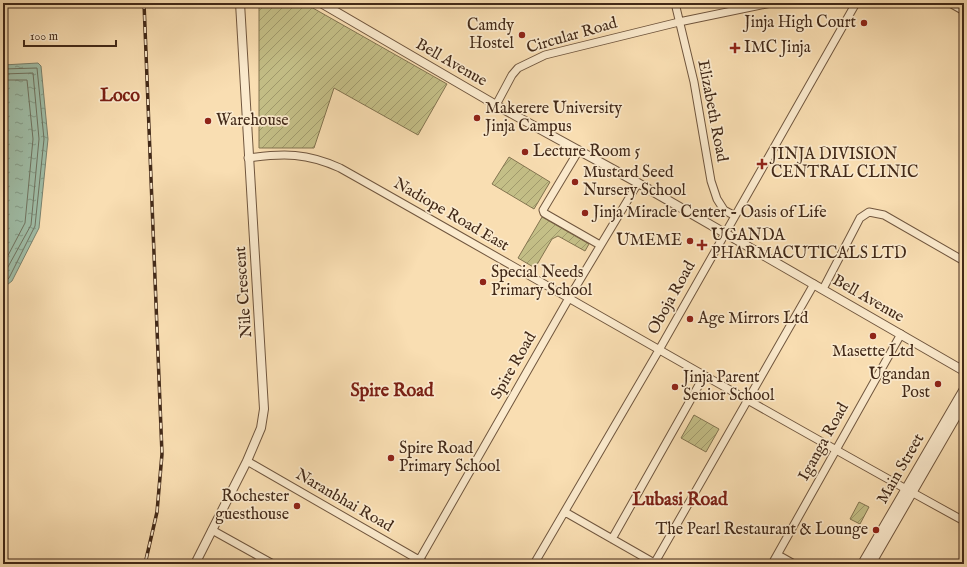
<svg xmlns="http://www.w3.org/2000/svg" width="967" height="567" font-family="'IM FELL English',serif">
<style>
.garden{fill:url(#garden-furrows);stroke:#837450}
.water{fill:url(#water-ripples);stroke:#7a826e}
.lines{fill:none;stroke-linecap:round;stroke-linejoin:round}
.shore{stroke:#707360;stroke-width:1}
.minor-casing{stroke:#70563e;stroke-width:9}
.tertiary-casing{stroke:#70563e;stroke-width:10}
.minor{stroke:#fbeacd;stroke-width:7}
.tertiary{stroke:#fbeacd;stroke-width:8}
.rail-casing{stroke:#422918;stroke-width:3.5}
.rail{stroke:#fbeacd;stroke-width:2;stroke-dasharray:6;stroke-linecap:butt}
.poi-dot{fill:#8f2418;stroke:#fbeacd;stroke-width:1.5}
.labels{text-anchor:middle;dominant-baseline:central;stroke-width:3.5;stroke-linejoin:round;paint-order:stroke}
.poi-label{font-size:16px;fill:#422918;stroke:#fbeacd;text-anchor:start}
.street-label{font-size:16px;fill:#422918;stroke:#fbeacd}
.quarter-label{font-size:18px;font-weight:bold;fill:#7a1f14;stroke:#fbeacd}
</style>
<defs>
<pattern id="garden-furrows" width="10" height="10" patternUnits="userSpaceOnUse"><rect width="10" height="10" fill="#c4bf87"/><path d="M-1 1l2-2M0 10L10 0M9 11l2-2" fill="none" stroke="#a19b6d"/></pattern>
<pattern id="water-ripples" width="26" height="14" patternUnits="userSpaceOnUse"><rect width="26" height="14" fill="#9fbda7"/><path d="M2 4q2-2 4 0t4 0M15 11q2-2 4 0t4 0" fill="none" stroke="#839a87"/></pattern>
</defs>
<rect width="100%" height="100%" fill="#f9deb2"/>
<filter id="stains"><feTurbulence type="fractalNoise" baseFrequency=".005" numOctaves="4"/><feColorMatrix values="0 0 0 0 .2 0 0 0 0 .09 0 0 0 0 .02 0 0 0 .5 -.17"/></filter>
<radialGradient id="worn" r=".72"><stop offset=".6" stop-color="#630" stop-opacity="0"/><stop offset="1" stop-color="#630" stop-opacity=".3"/></radialGradient>
<path class="garden" d="M259,3H304L447,84L418,135L334,88L314,148H259Z
M509,157L550,182L534,209L492,184Z
M542,217L589,244L585,251L558,236L552,239L535,268L518,258Z
M694,415L719,429L706,452L681,438Z
M859,502L869,507L860,524L850,519Z"/>
<path class="water" d="M38,63L41,66L48,139L39,228L12,281L3,288V65Z"/>
<g class="lines">
<path class="shore" d="M3,69L37,68L44,139L35,226L9,278L3,283
M3,74L33,73L39,139L31,225L3,276
M3,80H27L33,139L25,223L3,265"/>
<g class="minor-casing">
<path id="minor" d="M675,3L694,82L711,181L717,199L724,210L735,216
M950,3L964,11
M496,105L512,75L518,68L545,55L679,22L771,3
M579,150L543,210L544,213L600,245
M248,158C284,153 307,153 340,168C548,285 754,406 964,521
M823,289L860,218L869,212L884,215L964,261
M247,461L426,564
M565,512L656,564
M212,530L273,564
M612,539L704,376
M778,555L794,564
M417,564L569,298L638,183
M534,564L659,350L856,3
M654,564L814,284
M772,564L901,334"/>
</g>
<g class="tertiary-casing">
<path id="tertiary" d="M321,3L496,105L638,183L964,371
M195,564L247,461L261,428L264,409L240,3
M862,564L964,389
M871,564L964,403"/>
</g>
<use href="#minor" class="minor"/>
<use href="#tertiary" class="tertiary"/>
<g class="rail-casing">
<path id="rail" d="M144,3L162,454L157,512L145,564"/>
</g>
<use href="#rail" class="rail"/>
</g>
<g class="poi-dot">
<circle cx="864" cy="23" r="4"/>
<circle cx="522" cy="35" r="4"/>
<path d="M733 42h4v4h4v4h-4v4h-4v-4h-4v-4h4z"/>
<circle cx="477" cy="118" r="4"/>
<circle cx="208" cy="121" r="4"/>
<circle cx="525" cy="152" r="4"/>
<path d="M760 158h4v4h4v4h-4v4h-4v-4h-4v-4h4z"/>
<circle cx="575" cy="182" r="4"/>
<circle cx="585" cy="213" r="4"/>
<circle cx="690" cy="241" r="4"/>
<path d="M700 239h4v4h4v4h-4v4h-4v-4h-4v-4h4z"/>
<circle cx="483" cy="282" r="4"/>
<circle cx="690" cy="319" r="4"/>
<circle cx="873" cy="336" r="4"/>
<circle cx="938" cy="384" r="4"/>
<circle cx="675" cy="387" r="4"/>
<circle cx="391" cy="458" r="4"/>
<circle cx="297" cy="506" r="4"/>
<circle cx="876" cy="530" r="4"/>
</g>
<g class="labels">
<g class="poi-label">
<text x="856" y="23" text-anchor="end">Jinja High Court</text>
<text x="514" y="26" text-anchor="end">Camdy<tspan x="514" dy="18">Hostel</tspan></text>
<text x="744" y="48">IMC Jinja</text>
<text x="485" y="109">Makerere University<tspan x="485" dy="18">Jinja Campus</tspan></text>
<text x="216" y="121">Warehouse</text>
<text x="533" y="152">Lecture Room 5</text>
<text x="771" y="155">JINJA DIVISION<tspan x="771" dy="18">CENTRAL CLINIC</tspan></text>
<text x="583" y="173">Mustard Seed<tspan x="583" dy="18">Nursery School</tspan></text>
<text x="593" y="213">Jinja Miracle Center - Oasis of Life</text>
<text x="711" y="236">UGANDA<tspan x="711" dy="18">PHARMACUTICALS LTD</tspan></text>
<text x="682" y="241" text-anchor="end">UMEME</text>
<text x="491" y="273">Special Needs<tspan x="491" dy="18">Primary School</tspan></text>
<text x="698" y="319">Age Mirrors Ltd</text>
<text x="873" y="352" text-anchor="middle">Masette Ltd</text>
<text x="930" y="375" text-anchor="end">Ugandan<tspan x="930" dy="18">Post</tspan></text>
<text x="683" y="378">Jinja Parent<tspan x="683" dy="18">Senior School</tspan></text>
<text x="399" y="449">Spire Road<tspan x="399" dy="18">Primary School</tspan></text>
<text x="289" y="497" text-anchor="end">Rochester<tspan x="289" dy="18">guesthouse</tspan></text>
<text x="868" y="530" text-anchor="end">The Pearl Restaurant &amp; Lounge</text>
</g>
<g class="street-label">
<text transform="translate(572 36) rotate(-16)">Circular Road</text>
<text transform="translate(451 63) rotate(30)">Bell Avenue</text>
<text transform="translate(712 111) rotate(79)">Elizabeth Road</text>
<text transform="translate(451 215) rotate(30)">Nadiope Road East</text>
<text transform="translate(244 292) rotate(-94)">Nile Crescent</text>
<text transform="translate(672 298) rotate(-61)">Oboja Road</text>
<text transform="translate(868 299) rotate(30)">Bell Avenue</text>
<text transform="translate(514 366) rotate(-60)">Spire Road</text>
<text transform="translate(824 442) rotate(-61)">Iganga Road</text>
<text transform="translate(901 469) rotate(-60)">Main Street</text>
<text transform="translate(344 501) rotate(30)">Naranbhai Road</text>
</g>
<g class="quarter-label">
<text x="120" y="96">Loco</text>
<text x="392" y="391">Spire Road</text>
<text x="680" y="500">Lubasi Road</text>
</g>
</g>
<rect width="967" height="567" fill="none" stroke="#f9deb2" stroke-width="16"/>
<rect x="4" y="4" width="959" height="559" fill="none" stroke="#422918" stroke-width="2"/>
<rect x="8" y="8" width="951" height="551" fill="none" stroke="#422918"/>
<path d="M24 40v6h92v-6" fill="none" stroke="#422918" stroke-width="2"/>
<text x="30" y="40" font-size="12" fill="#422918" stroke="#fbeacd" stroke-width="3" paint-order="stroke">100 m</text>
<rect width="100%" height="100%" filter="url(#stains)"/>
<rect width="100%" height="100%" fill="url(#worn)"/>
</svg>
